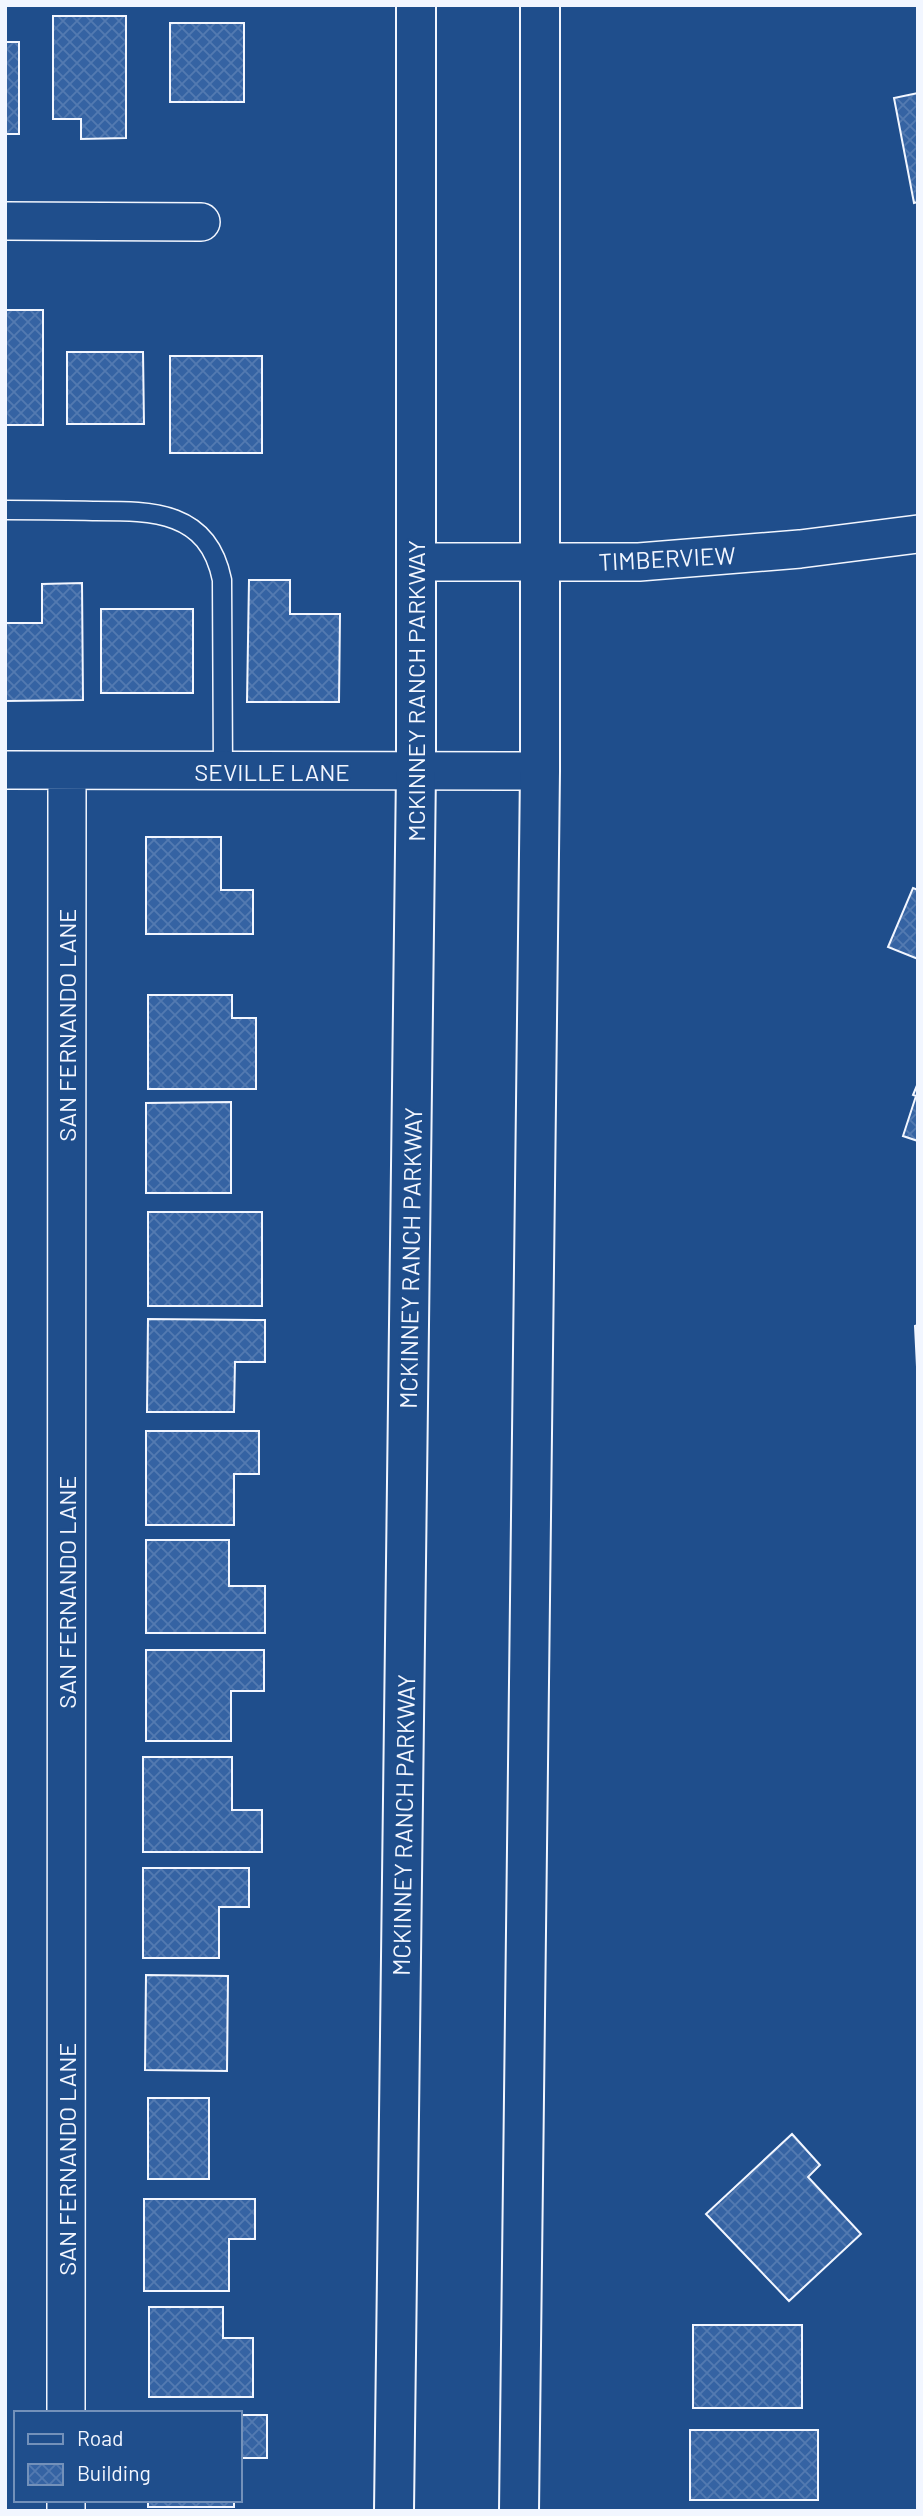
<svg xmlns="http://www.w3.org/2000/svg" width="923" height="2516" font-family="Barlow,sans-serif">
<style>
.building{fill:url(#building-cross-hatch);stroke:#f2f6ff;stroke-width:2}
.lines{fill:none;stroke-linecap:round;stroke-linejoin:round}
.lane-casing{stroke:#f2f6ff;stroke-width:21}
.street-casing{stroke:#f2f6ff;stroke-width:40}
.secondary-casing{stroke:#f2f6ff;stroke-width:42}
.lane{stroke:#1f4e8c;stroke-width:18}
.street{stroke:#1f4e8c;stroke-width:37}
.secondary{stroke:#1f4e8c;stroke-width:38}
.labels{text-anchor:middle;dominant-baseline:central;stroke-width:5;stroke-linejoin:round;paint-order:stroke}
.street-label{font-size:24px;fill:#f2f6ff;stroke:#1f4e8c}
</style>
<defs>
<pattern id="building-cross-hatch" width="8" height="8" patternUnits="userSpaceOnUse" patternTransform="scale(1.75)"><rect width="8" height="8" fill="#3563a3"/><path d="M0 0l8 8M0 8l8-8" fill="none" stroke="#537ab1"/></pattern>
</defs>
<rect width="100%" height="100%" fill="#1f4e8c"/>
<path class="building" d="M53,16H126V138L81,139V119H53Z
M170,23H244V102H170Z
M5,42H19V134H5Z
M918,93V202L914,203L894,98Z
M5,310H43V425H5Z
M67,352H143L144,424H67Z
M170,356H262V453H170Z
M249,580H290V614H340L339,702H247Z
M82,583L83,700L5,701V623H42V584Z
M101,609H193V693H101Z
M146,837H221V890H253V934H146Z
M913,888L918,890V959L888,947Z
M148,995H232V1018H256V1089H148Z
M918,1083V1141L903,1136L916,1096L913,1095Z
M231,1102V1193H146V1103Z
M148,1212H262V1306H148Z
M148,1319L265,1320V1362H235L234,1412H147Z
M918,1325V1387L915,1326Z
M146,1431H259V1474H234V1525H146Z
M146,1540H229V1586H265V1633H146Z
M146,1650H264V1691H231V1741H146Z
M143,1757H232V1810H262V1852H143Z
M143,1868H249V1907H219V1958H143Z
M146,1975L228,1976L227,2071L145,2070Z
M148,2098H209V2179H148Z
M792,2134L820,2165L808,2177L861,2234L789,2301L706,2214Z
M144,2199H255V2239H229V2291H144Z
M149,2307H223V2338H253V2397H149Z
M693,2325H802V2408H693Z
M240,2415H267V2458H240Z
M690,2430H818V2500H690Z
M148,2500H234V2507H148Z"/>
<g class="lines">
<g class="lane-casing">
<path id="lane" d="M5,510C34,510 64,510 93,511C152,511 208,510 222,580L223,771"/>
</g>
<g class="street-casing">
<path id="street" d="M5,221L201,222
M416,562H639L800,549L918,534
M5,770L540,771
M66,2413L67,771
M66,2511V2500"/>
</g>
<g class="secondary-casing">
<path id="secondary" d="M394,2511L416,771V5
M519,2511L540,771V5"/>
</g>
<use href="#lane" class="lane"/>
<use href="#street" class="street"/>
<use href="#secondary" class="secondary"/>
</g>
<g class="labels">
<g class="street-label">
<text transform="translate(667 558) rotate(-3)">TIMBERVIEW</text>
<text transform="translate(415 691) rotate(-90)">MCKINNEY RANCH PARKWAY</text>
<text x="272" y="771">SEVILLE LANE</text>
<text transform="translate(66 1025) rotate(-90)">SAN FERNANDO LANE</text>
<text transform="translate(410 1258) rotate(-89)">MCKINNEY RANCH PARKWAY</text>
<text transform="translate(66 1592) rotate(-90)">SAN FERNANDO LANE</text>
<text transform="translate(403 1825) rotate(-89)">MCKINNEY RANCH PARKWAY</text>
<text transform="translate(66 2159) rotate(-90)">SAN FERNANDO LANE</text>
</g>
</g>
<rect width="923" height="2516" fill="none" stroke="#f2f6ff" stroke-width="14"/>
<rect x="14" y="2411" width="228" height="91" fill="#1f4e8c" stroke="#7391ba" stroke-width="2"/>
<rect x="28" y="2434" width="35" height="10" fill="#1f4e8c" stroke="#7391ba" stroke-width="2"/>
<text x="77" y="2446" font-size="21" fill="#f2f6ff">Road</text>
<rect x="28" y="2464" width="35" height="21" fill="url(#building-cross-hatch)" stroke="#7391ba" stroke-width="2"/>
<text x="77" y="2481" font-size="21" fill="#f2f6ff">Building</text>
</svg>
